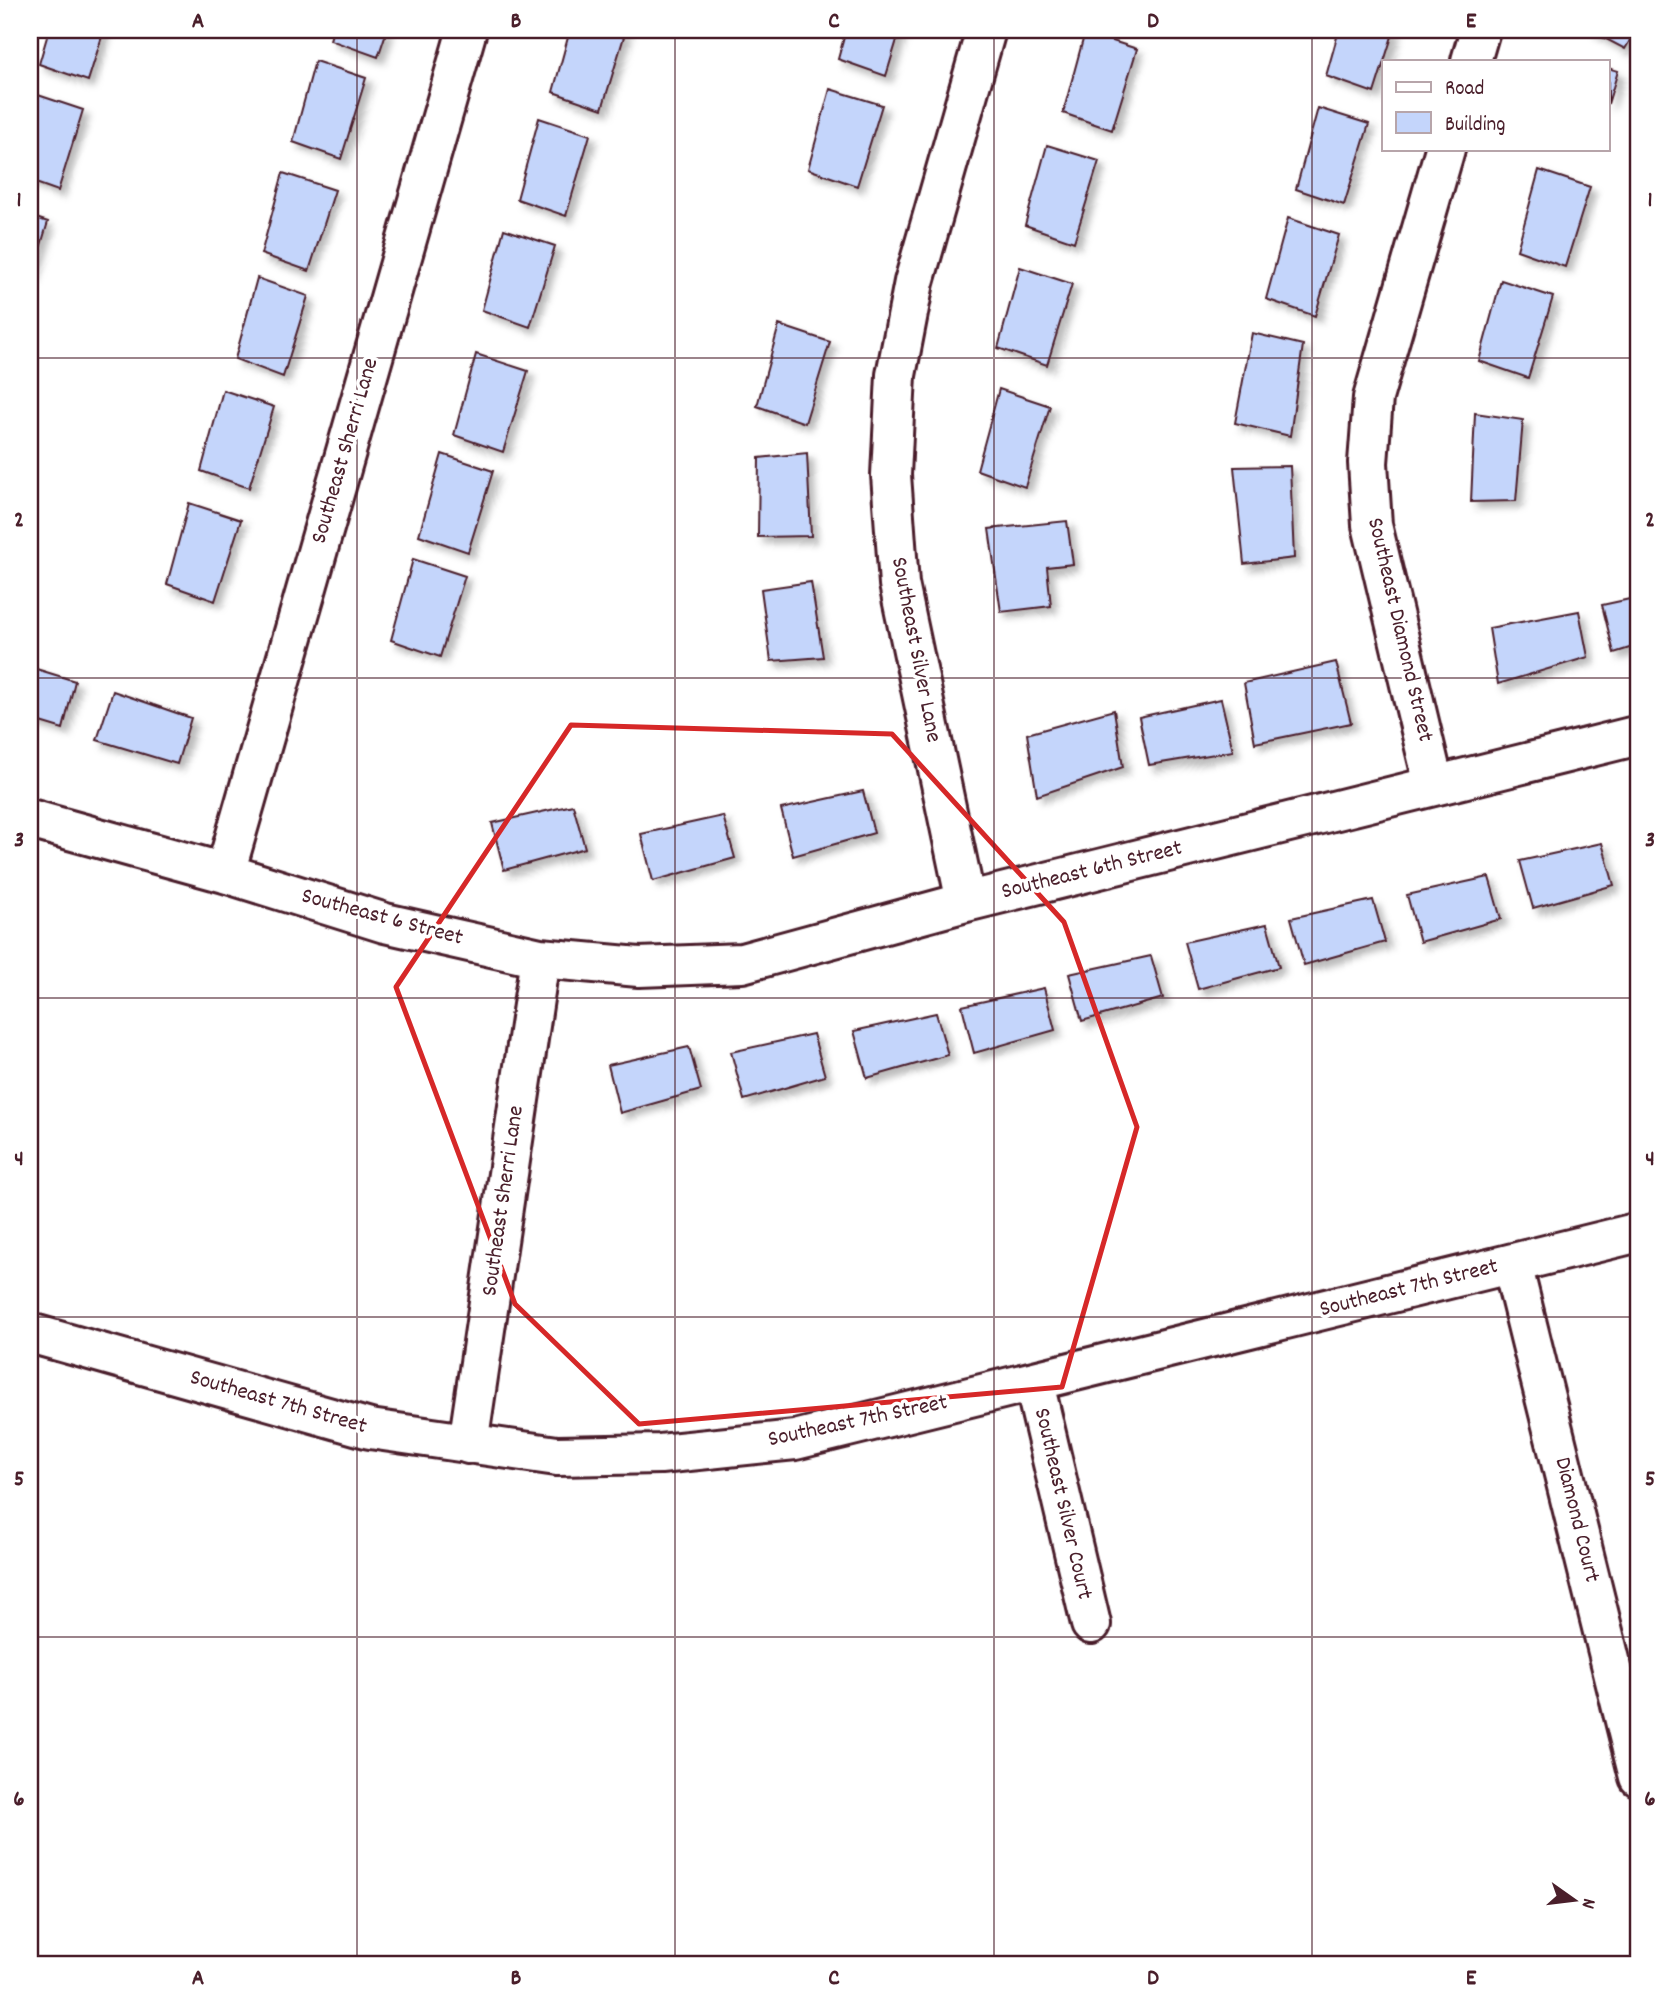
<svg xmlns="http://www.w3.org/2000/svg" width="1669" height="1995" font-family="Dekko,sans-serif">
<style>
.building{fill:#c4d5fb;stroke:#4a1f2b;stroke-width:2;filter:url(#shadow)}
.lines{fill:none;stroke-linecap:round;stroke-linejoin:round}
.minor-casing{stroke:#4a1f2b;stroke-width:44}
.minor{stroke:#fff;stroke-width:38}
.marked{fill:none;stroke:#d62828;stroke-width:5;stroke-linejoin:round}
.grid{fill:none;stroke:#4a1f2b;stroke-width:2;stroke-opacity:0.55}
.labels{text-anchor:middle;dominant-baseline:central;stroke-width:7;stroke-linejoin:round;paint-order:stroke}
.street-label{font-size:23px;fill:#4a1f2b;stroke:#fff}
.neatline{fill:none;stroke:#4a1f2b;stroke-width:2.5}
.grid-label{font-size:23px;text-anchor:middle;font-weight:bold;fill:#4a1f2b}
</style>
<defs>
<filter id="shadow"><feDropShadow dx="6" dy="6" stdDeviation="3.5" flood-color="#0004"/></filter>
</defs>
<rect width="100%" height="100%" fill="#fff"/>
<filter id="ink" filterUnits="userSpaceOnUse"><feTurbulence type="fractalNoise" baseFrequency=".0143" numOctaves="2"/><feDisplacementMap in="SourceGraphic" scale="14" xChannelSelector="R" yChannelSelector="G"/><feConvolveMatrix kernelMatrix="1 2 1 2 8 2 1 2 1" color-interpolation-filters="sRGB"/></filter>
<g filter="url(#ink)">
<path class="building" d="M49,30H104L88,81L39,64Z
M333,30H387L378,57L330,40Z
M570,30H626L602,109L553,92Z
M846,30H900L886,76L838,59Z
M1339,30H1394L1374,93L1326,76Z
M1589,30H1636L1625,49Z
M1085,32L1137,49L1112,130L1063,113Z
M315,61L366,78L341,159L293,142Z
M1608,68L1618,71L1608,104Z
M830,89L882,105L857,186L808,169Z
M32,93L83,110L58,191L30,181Z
M1318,108L1369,124L1344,205L1296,189Z
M539,118L590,135L566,216L517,199Z
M1047,145L1099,161L1074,242L1025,225Z
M1539,170L1590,187L1565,267L1517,250Z
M283,173L335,190L309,271L261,254Z
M30,216L48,222L30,281Z
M1288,218L1339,235L1315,316L1266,299Z
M504,229L555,246L530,327L482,310Z
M1020,267L1072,284L1047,365L998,348Z
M257,278L308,296L283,377L235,359Z
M1501,280L1553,297L1528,378L1479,361Z
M779,325L830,342L805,423L757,406Z
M1252,333L1303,345L1290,436L1235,423Z
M476,354L528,371L503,452L454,435Z
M999,389L1050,406L1025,487L977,470Z
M223,390L274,407L249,488L201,471Z
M1475,413L1523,420L1516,501L1471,502Z
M807,453L811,536L758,537L759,458Z
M442,454L493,471L468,552L419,535Z
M1290,466L1294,558L1244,564L1234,467Z
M189,503L241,520L215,601L167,584Z
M1067,521L1073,564L1047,567L1051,606L1001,612L989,529Z
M413,559L465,576L440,657L391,640Z
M811,582L823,657L771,661L761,589Z
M1639,597V645L1614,653L1602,605Z
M1579,611L1588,657L1498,684L1489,628Z
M1336,662L1351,723L1255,743L1244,683Z
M30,667L75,681L63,729L30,719Z
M113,691L191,718L177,764L97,740Z
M1221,699L1233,751L1149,765L1139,717Z
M1114,710L1123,767L1037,796L1027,734Z
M863,791L874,833L793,856L781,809Z
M573,805L585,848L504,870L492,823Z
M723,816L735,858L653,881L641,834Z
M1602,843L1614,885L1533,908L1520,861Z
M1489,877L1501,919L1420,942L1407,895Z
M1373,900L1385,942L1304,965L1291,918Z
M1267,924L1279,967L1198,989L1185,942Z
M1151,956L1163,998L1082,1021L1069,974Z
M1044,988L1055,1030L974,1053L962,1006Z
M936,1013L948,1055L867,1078L854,1031Z
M813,1034L825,1076L744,1100L731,1052Z
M689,1047L701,1090L620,1113L608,1065Z"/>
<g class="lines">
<g class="minor-casing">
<path id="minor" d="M1471,61L1480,30
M1434,785L1372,525L1368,463L1373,398L1445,149
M30,819L225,873L385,923L540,958L639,967L742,963L966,902L1639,735
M225,873L467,30
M966,902L899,584L891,475L896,375L914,282L986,30
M1512,1264L1639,1777
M30,1333L370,1429L557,1456L660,1454L795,1440L1639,1232
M1034,1383L1091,1624
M468,1444L540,958"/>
</g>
<use href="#minor" class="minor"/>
</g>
</g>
<path class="marked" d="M571,725L892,734L1064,922L1137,1127L1062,1387L639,1424L515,1304L396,987Z"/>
<path class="grid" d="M357,30V1965M675,30V1965M994,30V1965M1312,30V1965M30,358H1639M30,678H1639M30,998H1639M30,1317H1639M30,1637H1639"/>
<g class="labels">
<g class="street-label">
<text transform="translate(346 451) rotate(-74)">Southeast Sherri Lane</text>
<text transform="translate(1399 630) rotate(77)">Southeast Diamond Street</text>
<text transform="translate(915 650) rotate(79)">Southeast Silver Lane</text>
<text transform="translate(1092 871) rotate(-14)">Southeast 6th Street</text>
<text transform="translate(382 918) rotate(15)">Southeast 6 Street</text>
<text transform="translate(504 1201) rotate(-82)">Southeast Sherri Lane</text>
<text transform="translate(1409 1289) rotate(-14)">Southeast 7th Street</text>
<text transform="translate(278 1403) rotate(16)">Southeast 7th Street</text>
<text transform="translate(858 1422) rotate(-12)">Southeast 7th Street</text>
<text transform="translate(1062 1504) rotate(77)">Southeast Silver Court</text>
<text transform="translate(1576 1520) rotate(76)">Diamond Court</text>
</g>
</g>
<rect width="1669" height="1995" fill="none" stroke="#fff" stroke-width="77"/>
<rect x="1382" y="60" width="228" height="91" fill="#ffffff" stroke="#b7a5aa" stroke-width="2"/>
<rect x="1396" y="82" width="35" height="10" fill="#ffffff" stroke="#b7a5aa" stroke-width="2"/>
<text x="1445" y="94" font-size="21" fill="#4a1f2b">Road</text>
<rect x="1396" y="112" width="35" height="21" fill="#c4d5fb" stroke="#b7a5aa" stroke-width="2"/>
<text x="1445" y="130" font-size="21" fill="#4a1f2b">Building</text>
<g transform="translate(1574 1900) rotate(104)" stroke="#ffffff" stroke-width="5" paint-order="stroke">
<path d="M0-5L12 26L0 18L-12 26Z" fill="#4a1f2b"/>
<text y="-10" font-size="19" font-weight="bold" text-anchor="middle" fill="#4a1f2b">N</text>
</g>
<rect x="38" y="38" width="1592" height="1918" class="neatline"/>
<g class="grid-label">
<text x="198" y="27">A</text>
<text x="516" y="27">B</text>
<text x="834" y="27">C</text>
<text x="1153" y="27">D</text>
<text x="1471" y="27">E</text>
<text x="19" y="206">1</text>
<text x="1650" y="206">1</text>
<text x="19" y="526">2</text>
<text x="1650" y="526">2</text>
<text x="19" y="846">3</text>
<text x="1650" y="846">3</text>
<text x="19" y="1165">4</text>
<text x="1650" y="1165">4</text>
<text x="19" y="1485">5</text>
<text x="1650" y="1485">5</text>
<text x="19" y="1805">6</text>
<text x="1650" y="1805">6</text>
<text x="198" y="1984">A</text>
<text x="516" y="1984">B</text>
<text x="834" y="1984">C</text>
<text x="1153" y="1984">D</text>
<text x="1471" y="1984">E</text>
</g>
</svg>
